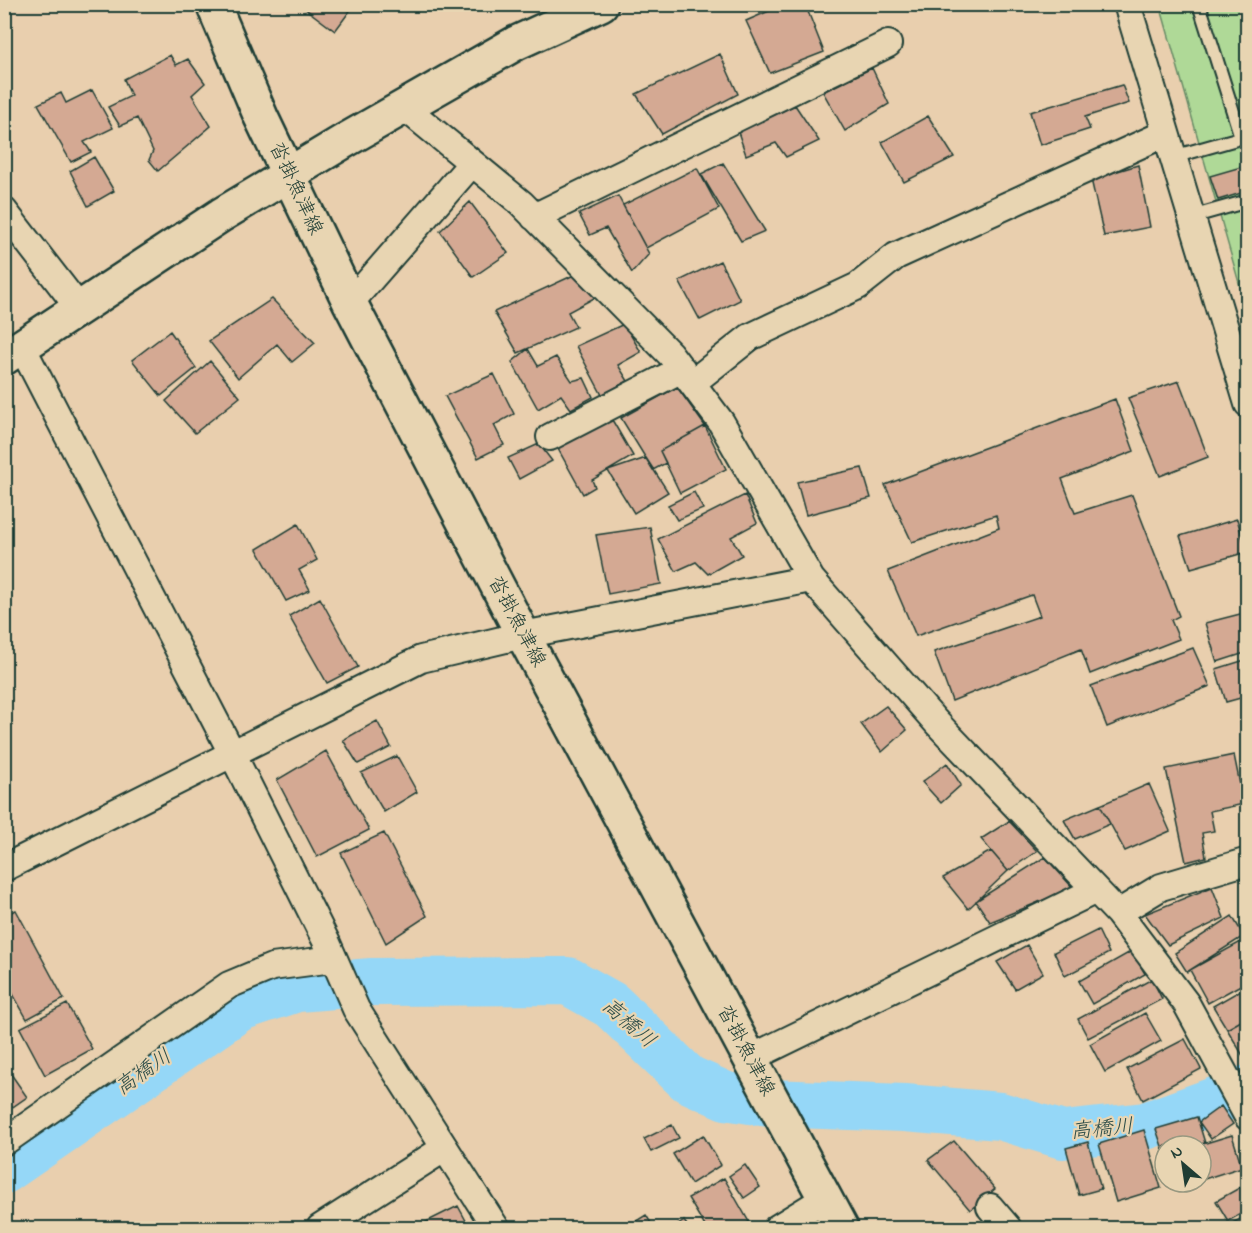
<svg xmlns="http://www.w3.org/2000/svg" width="1252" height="1233" font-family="'Indie Flower','Klee One',sans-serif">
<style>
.green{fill:#afd997;stroke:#678b66;stroke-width:1.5}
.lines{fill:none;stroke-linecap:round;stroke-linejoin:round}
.river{stroke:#95d7f7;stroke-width:48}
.building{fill:#d4a993;stroke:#1f3d34;stroke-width:1.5}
.lane-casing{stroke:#1f3d34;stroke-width:16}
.street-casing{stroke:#1f3d34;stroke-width:30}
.secondary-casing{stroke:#1f3d34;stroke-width:38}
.lane{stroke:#e8d5b2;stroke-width:12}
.street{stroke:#e8d5b2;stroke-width:26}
.secondary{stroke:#e8d5b2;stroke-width:33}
.labels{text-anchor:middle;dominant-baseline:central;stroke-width:4.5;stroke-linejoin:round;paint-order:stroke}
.street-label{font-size:20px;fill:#1f3d34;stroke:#e8d5b2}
.water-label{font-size:21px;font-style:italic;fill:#2b4c48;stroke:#e8d5b2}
</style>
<rect width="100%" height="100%" fill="#e9cfae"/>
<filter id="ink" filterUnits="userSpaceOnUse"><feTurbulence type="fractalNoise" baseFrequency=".0167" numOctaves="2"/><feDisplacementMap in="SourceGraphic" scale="12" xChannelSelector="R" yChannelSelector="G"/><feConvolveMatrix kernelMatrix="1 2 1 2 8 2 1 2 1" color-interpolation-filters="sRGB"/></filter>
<g filter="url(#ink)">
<path class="green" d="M1160,5H1247V311Z"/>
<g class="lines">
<path class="river" d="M4,1170L240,1007L297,988L372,982L568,981L611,1005L688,1079L726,1096L769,1103L905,1108L1000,1116L1063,1135L1145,1126L1248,1089"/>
</g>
<path class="building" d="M299,4H348L352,8L335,31Z
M785,4H805L824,52L770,73L746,21Z
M720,54L738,94L662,134L636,94Z
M170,55L176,65L188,59L205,83L192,95L211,126L158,171L149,160L153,151L137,118L120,126L108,107L131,96L124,79Z
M872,68L889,104L845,131L823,92Z
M1122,85L1129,103L1085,117L1090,129L1040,145L1030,112Z
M92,90L113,128L84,142L91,152L71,162L38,104L61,93L66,103Z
M795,105L819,141L786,157L776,143L746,155L738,132Z
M928,116L954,157L904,182L882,142Z
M94,157L114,191L88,206L70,171Z
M723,163L765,231L741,241L701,174Z
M1138,165L1150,227L1104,236L1091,179Z
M1248,165V191L1218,200L1210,176Z
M697,168L719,209L646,248L623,205Z
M618,196L649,254L632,273L606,228L590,235L579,214Z
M470,202L508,253L473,277L440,231Z
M720,261L740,300L700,320L679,281Z
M574,275L596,297L568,312L576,327L518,353L494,312Z
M272,299L315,343L292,362L277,344L238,378L209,341Z
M624,324L641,352L618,365L628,381L602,395L576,346Z
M170,331L196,368L161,396L132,360Z
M528,349L538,366L556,357L572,381L584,378L593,397L571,409L561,395L538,409L512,362Z
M210,361L240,397L195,433L166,401Z
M494,374L514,414L494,425L504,445L478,458L445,396Z
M1179,381L1208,457L1160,476L1128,398Z
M677,387L705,426L660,451L666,463L653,470L621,418Z
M1115,399L1134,451L1062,479L1075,513L1132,495L1179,616L1171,620L1179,639L1090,674L1081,649L952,701L934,652L1040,616L1032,595L916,636L888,571L999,528L996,515L912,542L885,485Z
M611,418L633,456L592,480L595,487L583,494L557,447Z
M705,426L726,469L680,493L660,451Z
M539,444L552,461L519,479L508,458Z
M646,458L668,492L634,513L608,471Z
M862,468L871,498L806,515L797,482Z
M694,492L703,509L677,520L668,505Z
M745,495L757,523L731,537L742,555L708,574L696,562L676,571L658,539Z
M1237,519L1247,552L1191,568L1180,536Z
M298,524L317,560L299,570L310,590L286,601L257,549Z
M650,527L661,584L608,594L596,535Z
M320,598L358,667L327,683L289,616Z
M1248,612V652L1217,662L1205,623Z
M1193,648L1210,686L1107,727L1091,686Z
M1248,659V696L1226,702L1216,669Z
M886,706L907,730L882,752L861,724Z
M377,721L391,747L358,764L343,740Z
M1248,740V764L1243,741Z
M326,751L369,830L317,857L277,780Z
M1234,755L1244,804L1210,811L1214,831L1202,833L1206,857L1186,862L1166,769Z
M397,756L417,792L384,812L361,773Z
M947,763L961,785L941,803L922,782Z
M1149,784L1170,831L1125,851L1100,805Z
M1100,805L1110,824L1075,839L1064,820Z
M1009,821L1037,851L1008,871L981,839Z
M384,833L427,916L386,943L341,853Z
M991,851L1008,871L968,909L943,878Z
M1045,857L1073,888L990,922L976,901Z
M1212,887L1224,918L1168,945L1145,914Z
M16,910L64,999L27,1019L4,978V915Z
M1232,916L1244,936L1187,972L1175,953Z
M1098,930L1109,953L1065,976L1054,952Z
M1248,938V981L1208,1003L1190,970Z
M1027,945L1043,973L1015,989L997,962Z
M1132,951L1145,974L1092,1004L1079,981Z
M1152,979L1162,999L1088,1038L1078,1019Z
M1248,986V1017L1227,1029L1213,1006Z
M67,1004L92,1049L45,1075L20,1028Z
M1145,1013L1161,1041L1105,1072L1090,1044Z
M1248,1017V1064L1227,1029Z
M1185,1039L1201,1069L1143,1100L1127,1069Z
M4,1064L27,1097L4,1113Z
M1221,1106L1233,1124L1211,1139L1199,1122Z
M1197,1117L1205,1143L1194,1146H1165V1155L1156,1129Z
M672,1125L679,1138L651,1152L644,1139Z
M1144,1130L1161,1188L1116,1202L1099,1144Z
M703,1135L721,1165L691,1184L673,1154Z
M1232,1135L1242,1167L1201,1180V1146H1196Z
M954,1141L995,1189L970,1210L928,1160Z
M1088,1142L1101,1189L1079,1195L1066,1148Z
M745,1165L760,1187L744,1198L729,1176Z
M724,1178L749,1222L738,1228H706L688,1198Z
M1173,1182H1194L1175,1188Z
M1248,1183V1210L1228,1221L1216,1201Z
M458,1206L470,1228H414Z
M646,1215L654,1228H625Z
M1248,1215V1228H1223Z
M684,1221L689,1228H674Z"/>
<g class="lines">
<g class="lane-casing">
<path id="lane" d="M1199,4L1241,137
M1173,157L1247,136
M1191,217L1248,201"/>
</g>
<g class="street-casing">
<path id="street" d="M1127,4L1248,404
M403,106L521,203L670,354L721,422L811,579L936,722L1118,913L1186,1003L1248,1117
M4,211L79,308
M534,217L888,44
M350,303L472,163
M22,347L232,753L327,943L356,1009L496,1228
M692,383L750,337L858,286L896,256L1166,133
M550,437L682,369
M4,868L421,659L523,635L811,579
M1118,913L1161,887L1248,861
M749,1059L1096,890
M4,1142L229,985L272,967L333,959
M990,1207L1008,1228
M320,1228L445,1148
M777,1228L824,1199"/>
</g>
<g class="secondary-casing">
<path id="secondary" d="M213,4L261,117L350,303L523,635L841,1228
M4,358L221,215L346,140L516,43L601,4"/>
</g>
<use href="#lane" class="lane"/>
<use href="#street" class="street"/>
<use href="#secondary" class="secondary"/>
</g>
</g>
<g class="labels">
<g class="street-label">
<text transform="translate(295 189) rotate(65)">沓掛魚津線</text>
<text transform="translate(516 622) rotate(62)">沓掛魚津線</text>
<text transform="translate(745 1051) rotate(62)">沓掛魚津線</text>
</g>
<g class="water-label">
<text transform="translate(628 1024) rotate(41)">高橋川</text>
<text transform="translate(144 1073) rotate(-35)">高橋川</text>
<text transform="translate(1102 1130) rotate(-5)">高橋川</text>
</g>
</g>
<rect width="1252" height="1233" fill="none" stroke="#e8d5b2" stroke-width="24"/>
<rect x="12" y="12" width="1228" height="1209" fill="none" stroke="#1f3d34" stroke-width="2" filter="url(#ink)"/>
<g transform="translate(1183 1164) rotate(331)"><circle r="28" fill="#e8d5b2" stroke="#989880" stroke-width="1.5"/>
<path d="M0-4.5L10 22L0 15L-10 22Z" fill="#1f3d34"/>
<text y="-9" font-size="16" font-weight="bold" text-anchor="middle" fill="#1f3d34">N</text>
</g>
</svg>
